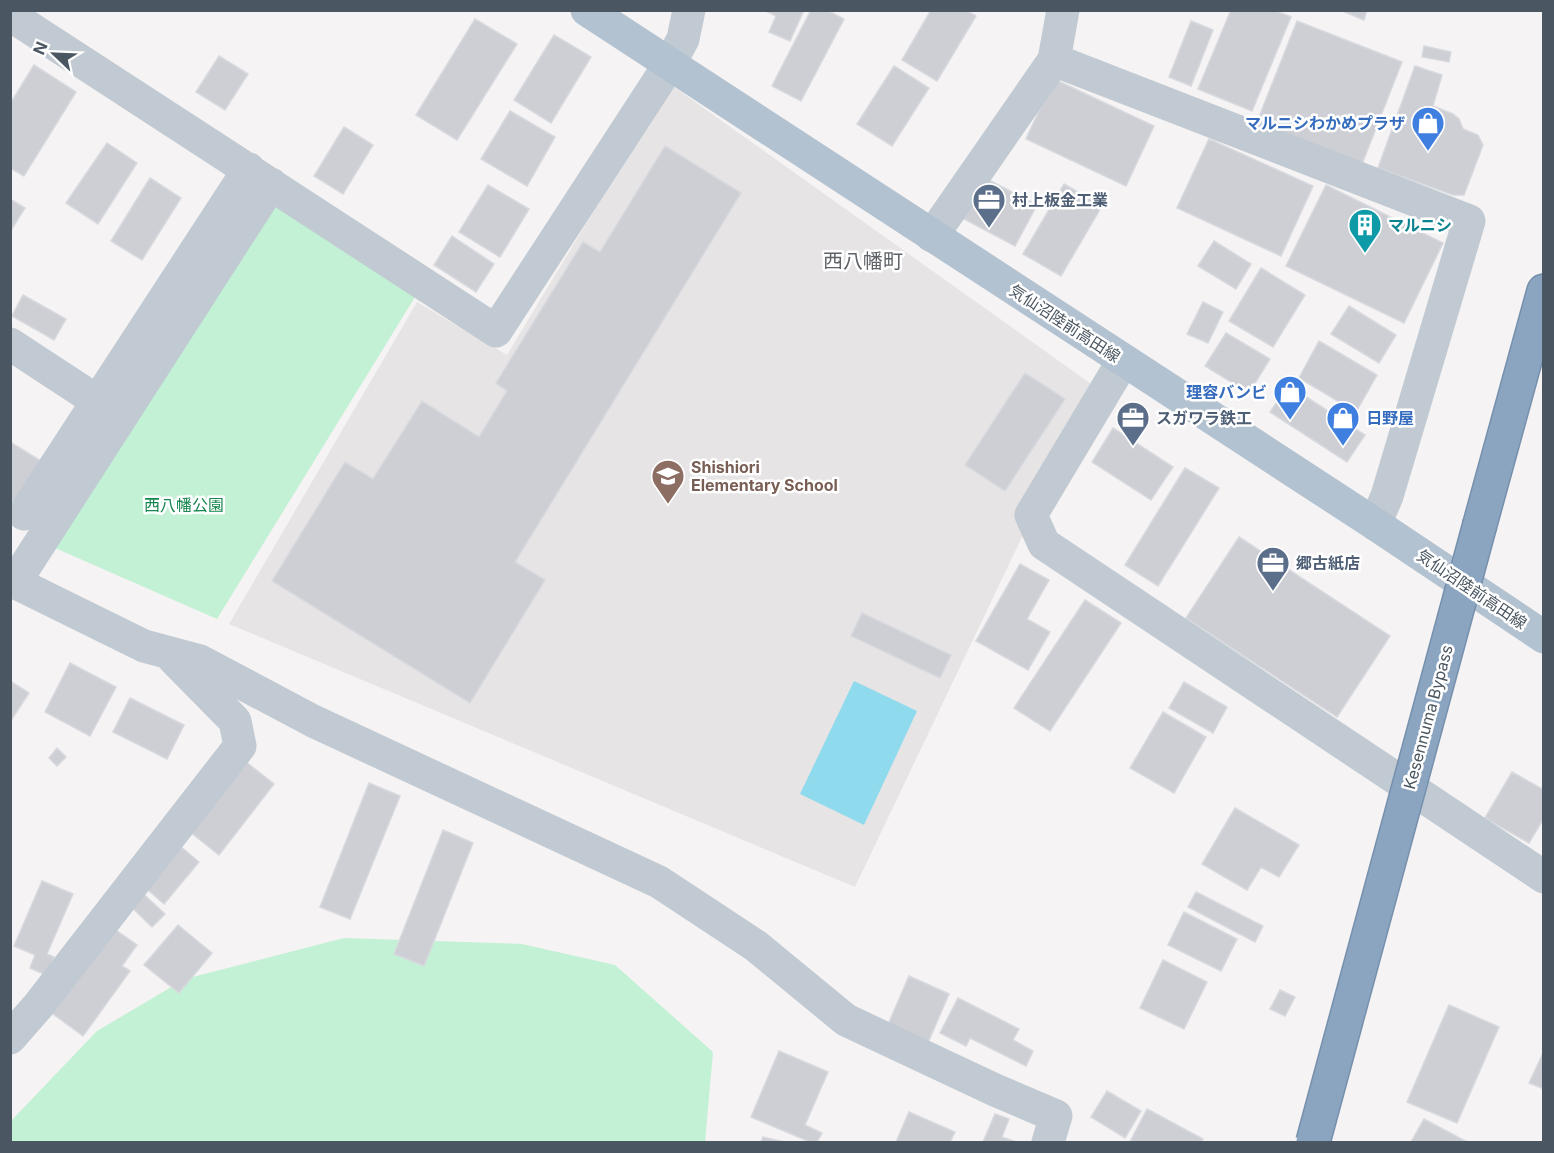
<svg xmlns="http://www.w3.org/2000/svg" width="1554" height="1153" font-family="Inter,'Noto Sans JP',sans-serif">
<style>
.education{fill:#e6e4e5}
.green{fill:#c3f1d5}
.water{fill:#90daee}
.building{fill:#cdcfd5;stroke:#d7d9de;stroke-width:1.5}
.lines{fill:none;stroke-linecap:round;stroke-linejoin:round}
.highway-casing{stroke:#7690ad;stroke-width:36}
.street{stroke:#c1cad2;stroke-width:33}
.primary{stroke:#b3c2d1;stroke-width:33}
.highway{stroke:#8ba5c1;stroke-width:33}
.highway-bridge-casing{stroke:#7690ad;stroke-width:36;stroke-linecap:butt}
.highway-bridge{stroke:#8ba5c1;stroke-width:33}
.labels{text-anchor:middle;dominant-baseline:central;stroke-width:5;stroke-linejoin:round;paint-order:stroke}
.shop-label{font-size:16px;font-weight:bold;fill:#366cbe;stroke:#fff;text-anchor:end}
.service-label{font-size:16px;font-weight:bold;fill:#4e5e75;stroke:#fff;text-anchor:start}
.culture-label{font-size:16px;font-weight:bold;fill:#0d838f;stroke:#fff;text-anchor:start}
.street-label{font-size:16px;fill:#4a5661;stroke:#fff}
.education-label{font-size:16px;font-weight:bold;fill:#785e54;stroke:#fff;text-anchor:start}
.park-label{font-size:16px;fill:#17864f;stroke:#fff}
.quarter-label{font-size:20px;fill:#5f6368;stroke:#fff}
</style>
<rect width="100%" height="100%" fill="#f5f3f3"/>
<path class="education" d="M670,84L1094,386L855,887L229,624L417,302L507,355Z"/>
<path class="green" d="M286,207L415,297L217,619L55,548L265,209Z
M344,938L522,944L615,965L713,1052L705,1142H11L10,1122L97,1031L185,979Z"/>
<path class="water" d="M854,681L917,711L864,825L800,794Z"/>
<path class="building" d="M764,10H804L790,41L769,32L776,16Z
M811,10H827L844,19L801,101L772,86Z
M931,10H966L976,16L937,81L902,60Z
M1231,10H1274L1291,17L1252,111L1198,89Z
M1340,10H1367L1364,20Z
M475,19L517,44L457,140L416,115Z
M1191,21L1213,30L1191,86L1169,77Z
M1297,21L1402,62L1362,164L1257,122Z
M554,35L591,57L551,123L514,100Z
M1424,46L1451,52L1449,62L1422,57Z
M219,56L248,74L225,110L196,92Z
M34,65L76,92L24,176L10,168V104Z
M894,66L929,88L892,146L857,124Z
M1415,66L1442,75L1433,106L1453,114L1459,119L1463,129L1478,135L1483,145L1464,195H1453L1378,168Z
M1054,79L1154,126L1126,186L1026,139Z
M510,111L555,137L527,186L481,159Z
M344,127L373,145L343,194L314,176Z
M1209,139L1313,186L1281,256L1177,208Z
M107,143L137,163L98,224L66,203Z
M665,146L741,193L515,562L545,580L470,703L272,581L345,462L373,479L422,401L479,437L507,391L496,383L583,242L600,252Z
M150,178L181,198L142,260L111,241Z
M985,178L1037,205L1015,246L964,219Z
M1064,184L1102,206L1061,276L1023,254Z
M488,185L529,209L500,257L459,232Z
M1326,185L1443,243L1404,323L1286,266Z
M10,199L25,208L10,232Z
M452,236L494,264L476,292L434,265Z
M1214,241L1251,264L1236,289L1198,266Z
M1261,268L1305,295L1273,347L1229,321Z
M23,295L66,319L54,340L12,316Z
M1203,302L1223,312L1208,343L1187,334Z
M1349,306L1396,335L1379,363L1331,334Z
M1226,333L1270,359L1249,393L1205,366Z
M1319,341L1377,375L1356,412L1299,378Z
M1025,373L1065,399L1005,491L965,465Z
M1288,385L1365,435L1347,462L1270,412Z
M1113,428L1173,467L1151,500L1092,462Z
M10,442L41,461L15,502L10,499Z
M1185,468L1219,488L1158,586L1125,565Z
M1239,537L1390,636L1337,717L1186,618Z
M1020,564L1049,580L1027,619L1050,632L1028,670L976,641Z
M1085,600L1121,623L1050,731L1014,708Z
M862,613L951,655L940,678L851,636Z
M70,663L116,687L90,736L45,712Z
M10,681L29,693L10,722Z
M1184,682L1227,707L1213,733L1169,708Z
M130,698L184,725L167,759L113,732Z
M1163,712L1206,737L1174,793L1130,768Z
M57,748L66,757L57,766L49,758Z
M246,762L274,784L219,855L190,832Z
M1512,772L1544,790V818L1529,843L1485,818Z
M369,783L400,796L350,919L320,907Z
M1235,808L1299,845L1279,877L1261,867L1247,890L1202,864Z
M443,830L473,843L424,966L394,954Z
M174,841L199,862L164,904L139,882Z
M42,881L73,894L47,954L54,957L46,975L30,968L35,955L14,946Z
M137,888L165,914L152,927L125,901Z
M1196,892L1263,926L1255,942L1188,907Z
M1184,912L1237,939L1221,971L1168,945Z
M178,925L212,953L179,993L144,965Z
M110,926L137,945L122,966L130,971L83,1036L49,1011Z
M1163,960L1207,982L1184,1029L1140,1008Z
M909,976L949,994L927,1045L887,1027Z
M1280,990L1295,997L1285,1016L1270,1009Z
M958,998L1019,1029L1013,1040L1033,1051L1026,1066L970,1038L966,1046L940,1033Z
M1449,1005L1499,1027L1457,1123L1407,1102Z
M779,1051L828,1072L805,1125L822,1133L817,1142H810L751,1117Z
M1544,1051V1089L1529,1083Z
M1107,1091L1141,1111L1125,1138L1091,1117Z
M1147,1109L1203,1139L1201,1142H1130Z
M909,1112L955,1132L950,1142H896Z
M995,1114L1009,1119L1002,1137L1016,1142H983Z
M1424,1119L1467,1142H1411Z
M763,1137L784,1142H761Z"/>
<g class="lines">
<g class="highway-casing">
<path id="highway" d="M1480,524L1544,291"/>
</g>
<path class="street" d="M10,15L496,331L669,65L683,39L689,10
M1054,60L1469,221L1387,496L1375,524
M932,236L1054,60L1063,10
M10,344L97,401
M1123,361L1031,515L1044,544L1544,877
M24,514L249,169
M10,580L144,646L200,661L313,721L659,882L756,946L846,1020L995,1090L1056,1116L1048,1142
M15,582L271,184
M10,1038L38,1006L240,746L235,721L173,658"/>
<path class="primary" d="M587,10L1375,524L1544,637"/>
<use href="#highway" class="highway"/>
<g class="highway-bridge-casing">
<path id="highway-bridge" d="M1313,1142L1480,524"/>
</g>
<use href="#highway-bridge" class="highway-bridge"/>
</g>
<defs>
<g id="shop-pin" transform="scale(1.725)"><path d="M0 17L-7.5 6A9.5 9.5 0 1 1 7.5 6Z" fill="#3f7fe0" stroke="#fff"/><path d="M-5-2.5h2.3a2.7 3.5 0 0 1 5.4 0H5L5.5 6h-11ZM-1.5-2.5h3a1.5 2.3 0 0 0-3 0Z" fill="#fff"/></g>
<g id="office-pin" transform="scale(1.725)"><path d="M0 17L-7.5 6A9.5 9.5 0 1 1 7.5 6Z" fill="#5c6f8a" stroke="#fff"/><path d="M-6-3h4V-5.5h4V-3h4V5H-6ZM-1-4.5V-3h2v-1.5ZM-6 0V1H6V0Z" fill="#fff"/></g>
<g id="building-pin" transform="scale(1.725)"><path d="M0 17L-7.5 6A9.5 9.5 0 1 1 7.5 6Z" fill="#0f9aa8" stroke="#fff"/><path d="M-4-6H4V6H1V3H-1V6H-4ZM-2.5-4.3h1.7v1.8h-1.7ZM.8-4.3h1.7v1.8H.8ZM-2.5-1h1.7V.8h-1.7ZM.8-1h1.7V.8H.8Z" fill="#fff"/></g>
<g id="school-pin" transform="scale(1.725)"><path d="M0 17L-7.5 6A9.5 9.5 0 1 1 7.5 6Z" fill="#8d6e63" stroke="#fff"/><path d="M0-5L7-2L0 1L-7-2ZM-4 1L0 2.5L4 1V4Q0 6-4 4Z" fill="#fff"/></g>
</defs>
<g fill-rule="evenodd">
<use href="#shop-pin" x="1428" y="123"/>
<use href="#office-pin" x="989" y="200"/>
<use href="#building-pin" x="1365" y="225"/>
<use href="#shop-pin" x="1290" y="392"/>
<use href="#office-pin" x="1133" y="418"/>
<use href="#shop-pin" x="1343" y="418"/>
<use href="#school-pin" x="668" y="476"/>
<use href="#office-pin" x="1273" y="563"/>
</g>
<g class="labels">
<g class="shop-label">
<text x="1405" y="123">マルニシわかめプラザ</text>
<text x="1267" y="392">理容バンビ</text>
<text x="1366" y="418" text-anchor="start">日野屋</text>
</g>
<g class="service-label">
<text x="1012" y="200">村上板金工業</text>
<text x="1156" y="418">スガワラ鉄工</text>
<text x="1296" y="563">郷古紙店</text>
</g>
<g class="culture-label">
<text x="1388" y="225">マルニシ</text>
</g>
<g class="street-label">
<text transform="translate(1065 323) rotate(33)">気仙沼陸前高田線</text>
<text transform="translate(1472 589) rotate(34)">気仙沼陸前高田線</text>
<text transform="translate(1428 717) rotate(-75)">Kesennuma Bypass</text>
</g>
<g class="education-label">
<text x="691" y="467">Shishiori<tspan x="691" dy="18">Elementary School</tspan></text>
</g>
<g class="park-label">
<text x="184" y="505">西八幡公園</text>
</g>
<g class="quarter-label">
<text x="863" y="261">西八幡町</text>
</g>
</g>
<rect width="1554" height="1153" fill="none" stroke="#4a5661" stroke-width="24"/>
<g transform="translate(54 54) rotate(293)" stroke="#ffffff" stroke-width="4.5" paint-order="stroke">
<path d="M0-4.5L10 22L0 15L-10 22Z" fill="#4a5661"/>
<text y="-9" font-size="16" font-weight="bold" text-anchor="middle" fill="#4a5661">N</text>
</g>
</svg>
